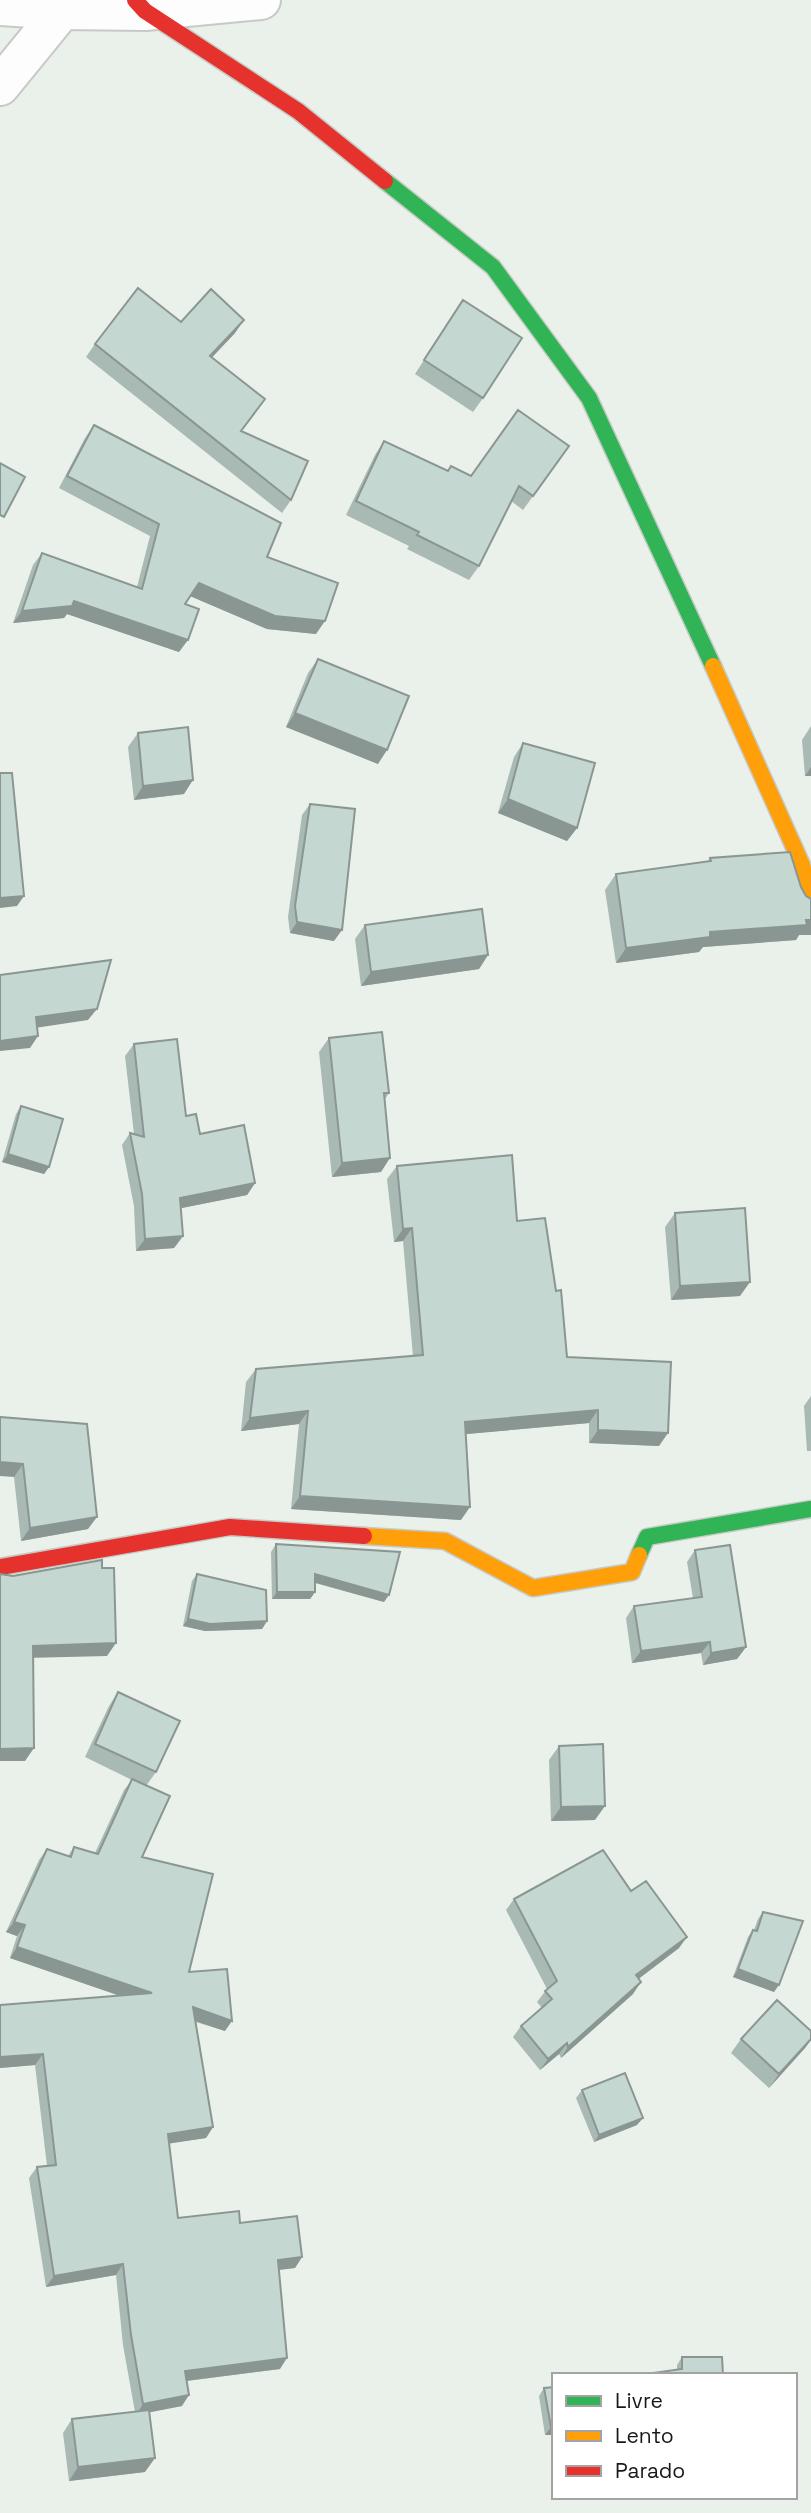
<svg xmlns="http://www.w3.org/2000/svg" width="811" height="2513" font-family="'Space Grotesk',sans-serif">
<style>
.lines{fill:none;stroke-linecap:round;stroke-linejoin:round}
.street-casing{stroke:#c6cac6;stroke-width:42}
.fast-casing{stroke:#c6cac6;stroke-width:19}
.slow-casing{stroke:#c6cac6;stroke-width:19}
.jam-casing{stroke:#c6cac6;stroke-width:19}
.street{stroke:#fcfdfc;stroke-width:38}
.fast{stroke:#30b455;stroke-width:16}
.slow{stroke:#ff9f0a;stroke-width:16}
.jam{stroke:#e5322d;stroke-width:16}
.wall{fill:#a9b9b4}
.shaded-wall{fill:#8a9692}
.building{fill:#c5d7d1;stroke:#8a9692;stroke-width:2}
</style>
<rect width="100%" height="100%" fill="#eaf0ea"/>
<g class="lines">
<g class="street-casing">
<path id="street" d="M0,6L62,10L145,11L261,0
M0,86L62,10"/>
</g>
<g class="fast-casing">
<path id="fast" d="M385,181L493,267L589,398L713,666
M639,1555L647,1537L811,1509"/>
</g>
<g class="slow-casing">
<path id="slow" d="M713,666L802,865L811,896
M364,1536L445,1541L533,1588L632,1572L639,1555"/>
</g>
<g class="jam-casing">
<path id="jam" d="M135,0L145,11L298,111L385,181
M0,1567L230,1527L364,1536"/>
</g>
<use href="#street" class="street"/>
<use href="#fast" class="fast"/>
<use href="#slow" class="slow"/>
<use href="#jam" class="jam"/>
</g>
<path class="wall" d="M463,300L483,398L473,412L415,374Z
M181,322L235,333L212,357L265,399L241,431L291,500L282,513L86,357L95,344Z
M94,425L267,557L316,634L267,629L190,596L185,604L179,652L67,614L64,618L13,623L33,565L42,553L137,587L150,536L59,488L85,438Z
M384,441L448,471L451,466L471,476L569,446L523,510L511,501L479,566L469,580L407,549L409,546L346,515L375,455Z
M318,659L378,764L286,727L308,673Z
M811,726V776H805L802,740Z
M138,733L184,794L134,800L128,747Z
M523,743L577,828L567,841L498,813L514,757Z
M310,804L334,941L290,933L288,917L302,815Z
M710,858L801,887L806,896L799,935L796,940L703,947L699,952L616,963L605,890L616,874L708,861Z
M365,925L488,955L479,969L361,986L355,939Z
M329,1038L389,1093L385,1099L381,1172L332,1177L319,1052Z
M134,1044L200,1134L255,1183L247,1195L181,1208L183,1236L174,1248L136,1251L134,1206L122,1145L130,1133L134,1134L125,1056Z
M21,1106L49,1167L44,1174L2,1162L16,1114Z
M397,1166L517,1221L567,1357L659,1446L589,1443V1423L465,1434L461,1520L291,1509L299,1424L241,1431L246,1382L256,1369L413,1356L403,1241L394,1242L387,1179Z
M675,1213L740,1296L671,1300L665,1227Z
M811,1396V1451H807L804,1406Z
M0,1417L88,1529L21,1541L14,1477Z
M276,1544L384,1602L315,1583V1592L310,1599H272L271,1552Z
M695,1550L746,1647L737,1659L703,1665L701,1653L632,1663L626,1618L634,1606L693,1598L687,1562Z
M197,1574L267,1621L262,1629L205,1631L183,1626L192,1581Z
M118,1692L156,1772L146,1786L142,1857L189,1972L225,2031L196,2022L213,2127L206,2138L169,2143L178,2218L240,2223L302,2257L295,2268L279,2269L280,2369L187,2381L182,2406L149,2412L145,2472L69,2481L63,2433L72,2419L135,2412L123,2345L116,2275L46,2287L29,2178L37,2167L47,2166L35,2065L0,2068V2005L120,1996L10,1958L17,1936L6,1932L39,1860L47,1849L68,1856L74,1847L95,1853L124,1790L132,1780L85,1757L109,1706Z
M559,1746L595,1820L551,1821L549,1760Z
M631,1891L679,1948L638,1979L633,1994L561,2058L559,2054L540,2070L513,2037L521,2026L542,2008L537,2002L547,1989L506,1910L514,1899Z
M763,1912L774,1992L733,1977L748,1937L753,1930H754L758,1919Z
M811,2031V2040L805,2048L769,2088L731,2053L741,2039Z
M582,2090L637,2125L594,2142L576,2098Z
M682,2357L723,2375L677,2369V2365Z
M554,2387V2435H545L539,2396L544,2388Z"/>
<path class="shaded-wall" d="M244,320L235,333L201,369L210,356Z
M199,583L325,621L316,634L267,629L190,596Z
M74,601L188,640L179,652L67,614L64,618L13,623L22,611Z
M295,713L387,750L378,764L286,727Z
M811,767V776H805Z
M193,780L184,794L134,800L143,786Z
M508,799L577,828L567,841L498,813Z
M24,896L17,906L0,908V898Z
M806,920H811V935H799L796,940L703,947L699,952L616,963L626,948L710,932Z
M297,922L342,930L334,941L290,933Z
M488,955L479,969L361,986L371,972Z
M97,1009L88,1020L28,1029L36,1017Z
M38,1036L30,1048L0,1051V1041Z
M8,1154L49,1167L44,1174L2,1162Z
M390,1158L381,1172L332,1177L342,1163Z
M255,1183L247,1195L172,1210L180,1198Z
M412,1228L403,1241L394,1242L403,1229Z
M183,1236L174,1248L136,1251L145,1239Z
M750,1282L740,1296L671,1300L680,1286Z
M598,1410L589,1423L456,1435L465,1422Z
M308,1411L299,1424L241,1431L250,1418Z
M598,1430L668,1433L659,1446L589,1443Z
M0,1462L23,1464L14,1477L0,1476Z
M300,1496L470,1507L461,1520L291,1509Z
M97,1517L88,1529L21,1541L30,1528Z
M315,1574L389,1595L384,1602L309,1581Z
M277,1592H315L310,1599H272Z
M188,1619L267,1621L262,1629L205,1631L183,1626Z
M710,1642L701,1653L632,1663L641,1651Z
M116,1643L107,1656L24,1658L33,1646Z
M746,1647L737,1659L703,1665L711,1653Z
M34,1748L25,1761H0V1749Z
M605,1806L595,1820L551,1821L561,1807Z
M14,1922L25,1925L17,1936L6,1932Z
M687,1937L679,1948L628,1987L636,1975Z
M17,1947L152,1993L144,2004L10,1958Z
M738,1969L779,1985L774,1992L733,1977Z
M641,1982L633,1994L561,2058L568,2047Z
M193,2007L232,2021L225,2031L186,2018Z
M811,2039L805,2048L769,2088L779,2074Z
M567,2043L559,2054L540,2070L548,2059Z
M43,2054L35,2065L0,2068V2057Z
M643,2118L637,2125L594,2142L599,2135Z
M213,2127L206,2138L160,2145L168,2134Z
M302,2257L295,2268L271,2271L278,2260Z
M123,2264L116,2275L46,2287L54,2276Z
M287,2358L280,2369L177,2382L185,2371Z
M189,2395L182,2406L136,2415L143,2404Z
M551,2427H554V2435H545Z
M155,2458L145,2472L69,2481L78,2467Z"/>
<path class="building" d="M138,288L181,322L211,289L244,320L210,356L265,399L241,431L308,461L291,500L95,344Z
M463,300L522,338L483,398L424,360Z
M518,410L569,446L533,496L519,486L479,566L417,535L419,532L356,501L384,441L448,471L451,466L471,476Z
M94,425L281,523L267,557L338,583L325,621L275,616L199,583L185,604L199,609L188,640L74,601L72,606L22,611L42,553L142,589L159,524L67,476Z
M0,463L25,477L4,517L0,515Z
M318,659L409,696L387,750L295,713Z
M188,727L193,780L143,786L138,733Z
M523,743L595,763L577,828L508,799Z
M0,773H12L24,896L0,898Z
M310,804L355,809L342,930L297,922L295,906Z
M790,852L801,887L806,896L811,899V920H806L807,925L710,932V937L626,948L616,874L711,861L710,858Z
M482,909L488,955L371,972L365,925Z
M111,960L97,1009L36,1017L38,1036L0,1041V975Z
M382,1032L389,1093H384L390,1158L342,1163L329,1038Z
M177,1039L186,1116L196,1114L200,1134L244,1125L255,1183L180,1198L183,1236L145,1239L142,1194L130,1133L144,1137L134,1044Z
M21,1106L63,1119L49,1167L8,1154Z
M512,1155L517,1221L545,1218L556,1291L561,1290L567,1357L671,1362L668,1433L598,1430V1410L465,1422L470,1507L300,1496L308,1411L250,1418L256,1369L423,1355L412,1228L403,1229L397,1166Z
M745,1208L750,1282L680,1286L675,1213Z
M0,1417L87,1424L97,1517L30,1528L23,1464L0,1462Z
M276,1544L400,1552L389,1595L315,1574V1592H277Z
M730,1545L746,1647L711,1653L710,1642L641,1651L634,1606L702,1597L695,1550Z
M102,1560V1568H114L116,1643L33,1646L34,1748L0,1749V1574L13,1576Z
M197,1574L266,1590L267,1621L210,1624L188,1619Z
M118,1692L180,1721L156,1772L95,1744Z
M603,1744L605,1806L561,1807L559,1746Z
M132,1779L170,1796L142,1857L213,1874L189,1972L227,1969L232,2021L193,2007L213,2127L168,2134L178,2218L239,2211L240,2223L297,2216L302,2257L278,2260L287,2358L185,2371L189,2395L143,2404L131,2335L123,2264L54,2276L37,2167L56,2165L43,2054L0,2057V2005L152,1993L17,1947L25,1925L14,1922L47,1849L71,1857L74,1847L98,1854Z
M603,1850L631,1891L646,1881L687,1937L636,1975L641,1982L568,2047L567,2043L548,2059L521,2026L552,1999L545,1991L557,1981L514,1899Z
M763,1912L803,1921L779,1985L738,1969L753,1930L757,1931Z
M777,2000L811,2031V2039L779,2074L741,2039Z
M625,2073L643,2118L599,2135L582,2090Z
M682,2357H722L723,2375H639L682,2369Z
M554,2387V2427H551L544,2388Z
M149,2410L155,2458L78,2467L72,2419Z"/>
<rect x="552" y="2373" width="245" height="126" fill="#ffffff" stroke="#a2a3a2" stroke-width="2"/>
<rect x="566" y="2396" width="35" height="10" fill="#30b455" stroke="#a2a3a2" stroke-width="2"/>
<text x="615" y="2408" font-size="21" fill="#161916">Livre</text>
<rect x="566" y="2431" width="35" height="10" fill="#ff9f0a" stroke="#a2a3a2" stroke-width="2"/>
<text x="615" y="2443" font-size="21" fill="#161916">Lento</text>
<rect x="566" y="2466" width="35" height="10" fill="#e5322d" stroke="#a2a3a2" stroke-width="2"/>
<text x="615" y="2478" font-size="21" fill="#161916">Parado</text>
</svg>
